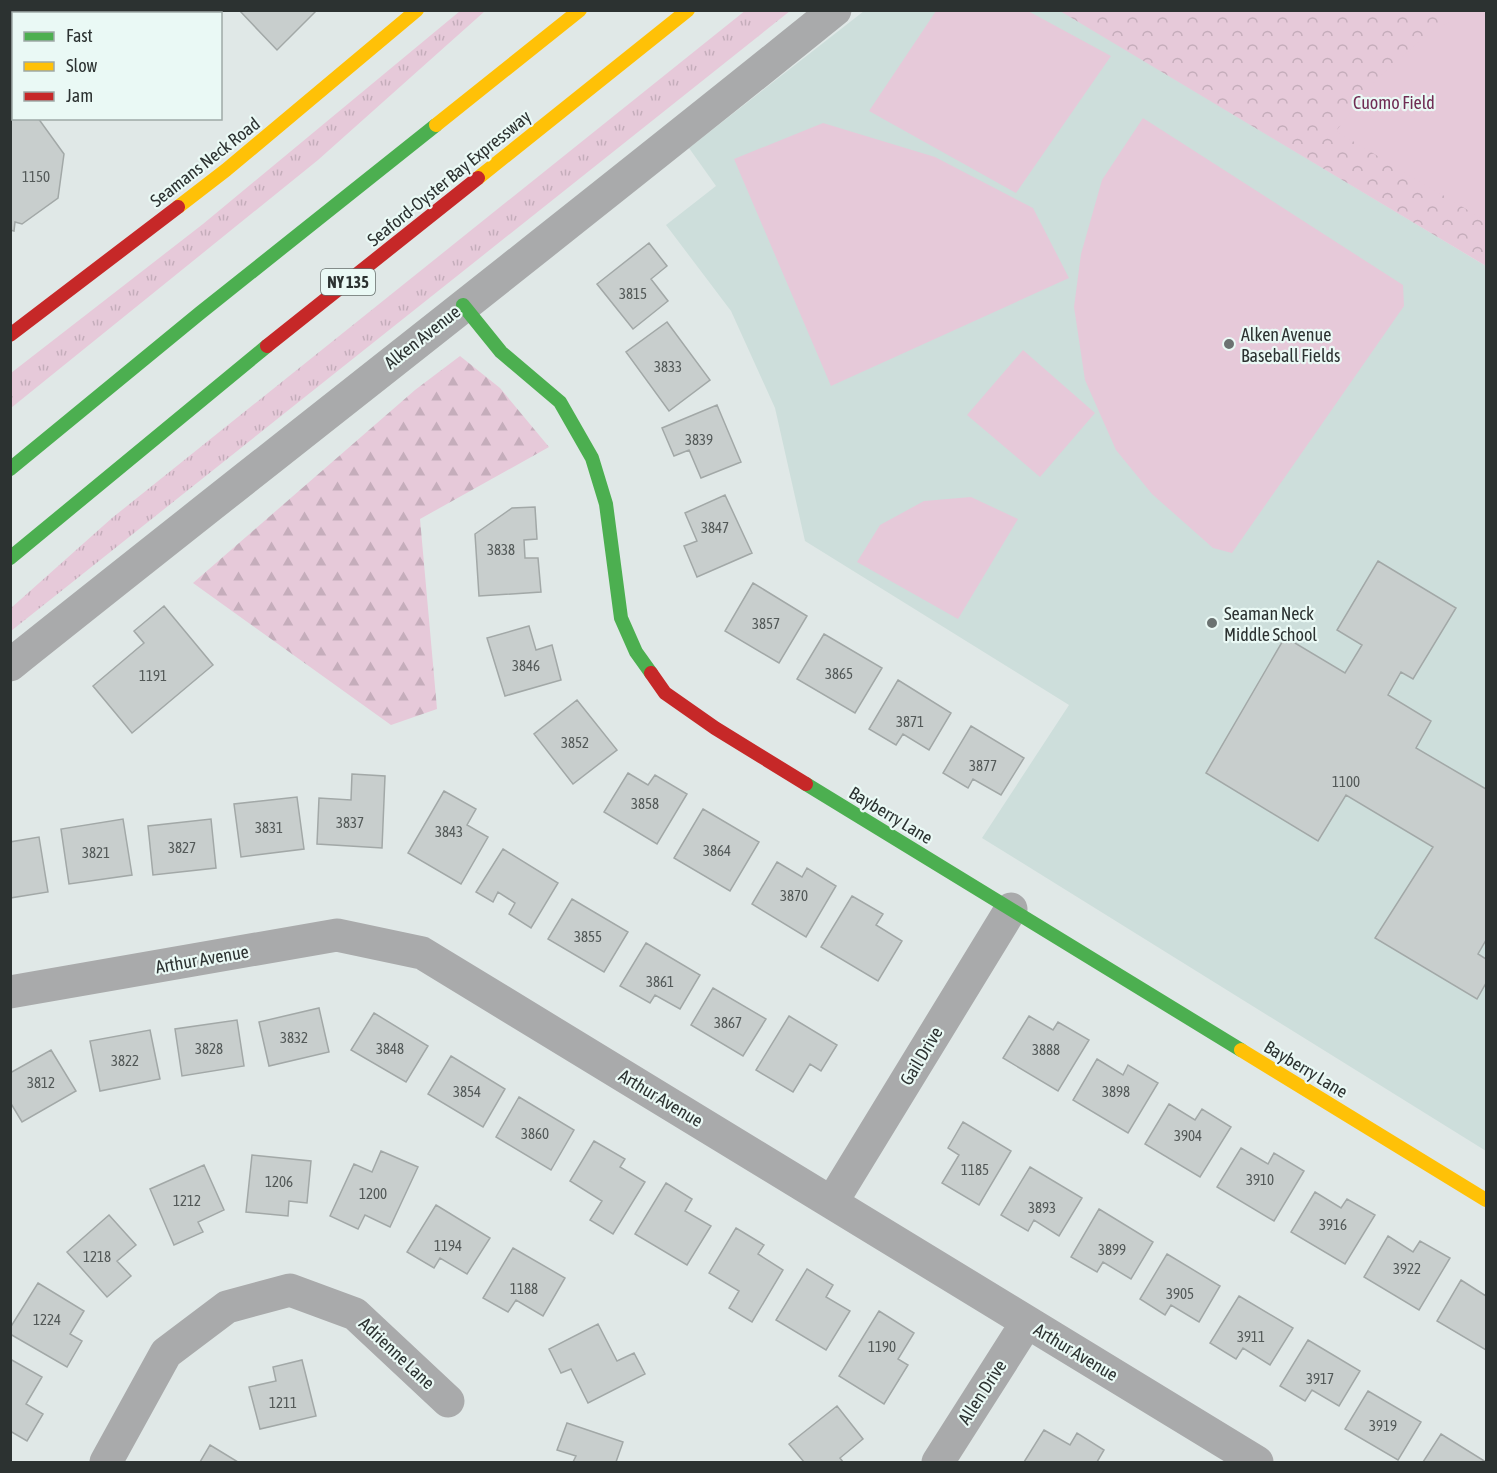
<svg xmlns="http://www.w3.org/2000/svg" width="1497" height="1473" font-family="'Asap Condensed',sans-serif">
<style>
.built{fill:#cddedb}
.grass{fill:url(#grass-tufts)}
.forest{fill:url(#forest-firs)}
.park{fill:url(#park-crowns)}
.pitch{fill:#e6c9d9}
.building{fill:#c8cecd;stroke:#a2a8a7;stroke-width:1.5}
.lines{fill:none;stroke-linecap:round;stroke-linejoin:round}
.street{stroke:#a9aaab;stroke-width:33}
.fast{stroke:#4caf50;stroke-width:14}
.slow{stroke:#ffc107;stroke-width:14}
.jam{stroke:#c62828;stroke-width:14}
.poi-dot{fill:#6b7271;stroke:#eaf9f5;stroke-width:2}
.labels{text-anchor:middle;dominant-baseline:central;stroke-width:4.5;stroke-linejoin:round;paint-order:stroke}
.number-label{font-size:15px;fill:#535958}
.shield{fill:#eaf9f5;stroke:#656e6c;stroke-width:1.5}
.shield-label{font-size:16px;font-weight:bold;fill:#2c3231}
.park-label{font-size:18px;fill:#702c54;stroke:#eaf9f5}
.street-label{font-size:18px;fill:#2c3231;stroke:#eaf9f5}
.poi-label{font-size:18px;fill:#2c3231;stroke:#eaf9f5;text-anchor:start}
</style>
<defs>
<pattern id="grass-tufts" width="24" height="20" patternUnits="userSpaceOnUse" patternTransform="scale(1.5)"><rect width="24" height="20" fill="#e6c9d9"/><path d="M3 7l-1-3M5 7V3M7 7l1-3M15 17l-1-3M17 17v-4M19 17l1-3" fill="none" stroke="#c5adbb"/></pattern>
<pattern id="forest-firs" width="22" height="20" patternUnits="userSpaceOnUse" patternTransform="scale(1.5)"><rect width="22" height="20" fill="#e6c9d9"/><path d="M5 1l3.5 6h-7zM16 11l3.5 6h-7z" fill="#c5adbb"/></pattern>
<pattern id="park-crowns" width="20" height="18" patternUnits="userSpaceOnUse" patternTransform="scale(1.5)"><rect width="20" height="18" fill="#e6c9d9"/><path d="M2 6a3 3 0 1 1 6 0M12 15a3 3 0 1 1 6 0" fill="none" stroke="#c5adbb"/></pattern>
</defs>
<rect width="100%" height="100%" fill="#e0e8e7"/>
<path class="built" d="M1060,10L1486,266V1151L982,838L1069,705L805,541L775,408L731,311L666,225L716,186L689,148L864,11Z"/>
<path class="grass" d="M746,10L790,11L11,631V608L112,518Z
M460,11H485L318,160L11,408V373L203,224Z"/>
<path class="forest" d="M460,356L500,388L549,447L420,519L437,709L391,725L193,583L415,390Z"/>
<path class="park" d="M1060,11H1486V266Z"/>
<path class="pitch" d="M936,11H1028L1111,56L1016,193L869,111Z
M1466,11H1486V221L1336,131L1376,80L1424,37Z
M1143,118L1403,285L1404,306L1232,553L1213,548L1152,494L1116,450L1085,380L1074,307L1081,254L1102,180Z
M823,123L935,157L1033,208L1069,278L831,386L734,159Z
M1023,350L1095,413L1040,477L967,415Z
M971,497L1018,519L958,619L857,562L880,525L924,501Z"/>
<path class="building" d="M100,10H160L159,14H99Z
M239,10H317L277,50Z
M10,114H14V118H38L64,154L58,198L22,224L15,222L14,231L10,230Z
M649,243L667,266L651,279L668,301L633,329L597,284Z
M667,322L710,380L669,411L626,352Z
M717,405L741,462L701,478L689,450L674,456L662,428Z
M725,495L752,553L697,577L684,546L697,541L685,513Z
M535,507L537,539L524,540L525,558H538L541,592L479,596L475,534L512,508Z
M1378,561L1456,608L1413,679L1401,672L1388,695L1431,721L1416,748L1486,789V940L1478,954L1486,959V983L1477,999L1375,938L1433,847L1346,795L1318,841L1206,773L1285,637L1345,673L1362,645L1337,630Z
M753,583L807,616L779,663L725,631Z
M164,606L213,665L132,733L93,686L144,643L134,631Z
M529,626L536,650L552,645L561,680L505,696L487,638Z
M824,634L882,668L855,713L797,679Z
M898,680L951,713L929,750L903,734L896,745L869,729Z
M577,700L617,750L573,784L534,734Z
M971,726L1024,758L1001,795L973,779L968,788L943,773Z
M628,773L648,785L655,775L687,794L657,844L604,812Z
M352,774L385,776L382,848L317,844L319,798L351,800Z
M444,791L476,809L467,825L488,837L461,884L408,853Z
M297,797L304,849L241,857L234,804Z
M703,809L759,842L730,891L674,858Z
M123,819L132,875L69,884L61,829Z
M211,819L216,868L153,875L148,826Z
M39,837L48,892L10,898V842Z
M503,849L558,883L531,928L509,914L515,903L498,892L493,902L476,892Z
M777,862L802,877L807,868L836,886L806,937L752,904Z
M852,896L883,914L876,925L902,941L878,981L821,947Z
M572,899L628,932L604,972L548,939Z
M646,943L700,975L680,1009L655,995L650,1003L620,986Z
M713,988L766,1019L743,1056L691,1025Z
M319,1008L329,1052L269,1066L259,1022Z
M374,1013L428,1046L406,1082L351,1050Z
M789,1016L837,1045L821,1071L810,1064L793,1092L756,1070Z
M1029,1016L1053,1030L1058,1022L1089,1040L1058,1091L1003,1058Z
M237,1020L244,1066L182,1076L175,1029Z
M150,1030L160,1079L100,1091L90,1041Z
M51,1050L76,1091L22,1122L10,1102V1073Z
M451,1056L505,1089L483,1127L428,1094Z
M1097,1059L1123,1075L1128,1065L1158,1083L1128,1133L1073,1100Z
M519,1097L574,1130L551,1170L496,1137Z
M1169,1104L1195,1120L1202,1109L1231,1127L1200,1177L1145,1144Z
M963,1122L1011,1151L979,1205L942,1183L959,1155L948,1148Z
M594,1141L625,1159L620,1167L645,1182L613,1234L590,1220L602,1201L570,1181Z
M1241,1148L1268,1164L1274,1153L1304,1171L1274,1221L1217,1187Z
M381,1151L418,1167L390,1227L365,1215L358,1229L330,1216L354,1164L372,1172Z
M252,1155L311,1161L307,1203L289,1201L288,1216L246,1212Z
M204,1165L224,1210L198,1222L203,1232L174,1245L150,1189Z
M1030,1167L1082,1198L1059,1236L1034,1220L1028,1231L1001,1215Z
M666,1183L692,1199L685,1211L711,1226L687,1265L635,1234Z
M1315,1192L1341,1208L1347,1199L1375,1215L1345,1264L1291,1232Z
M436,1205L490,1238L467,1274L440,1258L434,1268L407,1252Z
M1099,1209L1153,1242L1131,1279L1103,1262L1097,1272L1071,1257Z
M109,1215L136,1245L117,1261L131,1276L107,1297L67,1252Z
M736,1228L764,1245L758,1254L783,1270L752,1322L729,1308L739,1291L709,1273Z
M1388,1236L1413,1252L1420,1241L1450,1258L1419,1310L1364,1277Z
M513,1248L565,1278L543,1316L516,1300L508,1312L483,1298Z
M1167,1254L1220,1286L1199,1322L1171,1305L1165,1315L1140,1299Z
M807,1269L833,1285L826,1297L850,1311L826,1350L776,1320Z
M1461,1280L1486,1296V1350L1437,1321Z
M38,1283L84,1311L70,1334L82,1341L67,1367L10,1334V1328Z
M1239,1296L1293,1328L1270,1365L1243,1348L1236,1359L1210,1343Z
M879,1311L914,1333L898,1359L908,1365L884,1404L839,1376Z
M598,1324L617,1361L634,1353L645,1374L588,1403L571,1369L561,1373L549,1349Z
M1308,1340L1360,1371L1339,1406L1312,1390L1305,1401L1280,1386Z
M10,1359L42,1377L26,1404L43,1414L27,1441L10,1431Z
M302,1360L316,1416L260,1429L249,1387L276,1381L273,1367Z
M1368,1391L1421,1422L1398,1460L1345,1429Z
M837,1406L863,1439L840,1458L843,1462H804L789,1444Z
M567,1423L623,1442L616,1462H573L576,1456L557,1450Z
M1044,1430L1070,1445L1077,1433L1104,1450L1097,1462H1024Z
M1441,1434L1486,1462H1423Z
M210,1445L238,1462H200Z"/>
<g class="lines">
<path class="street" d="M10,665C284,446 562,231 835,10
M10,992L337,935L422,953L1257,1462
M832,1202L1011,909
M106,1462L166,1353L227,1307L290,1290L355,1314L448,1401
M938,1462L1027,1322"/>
<path class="fast" d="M463,305L501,352L560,402L592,458L606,504L621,618L636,652L651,673
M10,469L200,313L436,125
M10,558L267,346
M806,784L1241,1050"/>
<path class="slow" d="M436,125L580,10
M478,178L688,10
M178,207L226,170L417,10
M1241,1050L1486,1200"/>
<path class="jam" d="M10,335L178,207
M267,346L478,178
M651,673L665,693L715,728L806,784"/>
</g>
<g class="poi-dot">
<circle cx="1229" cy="344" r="6"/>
<circle cx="1212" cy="623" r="6"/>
</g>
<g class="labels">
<g class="number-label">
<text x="36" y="176">1150</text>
<text x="633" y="293">3815</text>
<text x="668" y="366">3833</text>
<text x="699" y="439">3839</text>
<text x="715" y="527">3847</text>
<text x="501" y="549">3838</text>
<text x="766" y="623">3857</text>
<text x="526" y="665">3846</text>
<text x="839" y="673">3865</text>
<text x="153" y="675">1191</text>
<text x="910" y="721">3871</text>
<text x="575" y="742">3852</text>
<text x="983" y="765">3877</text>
<text x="1346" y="781">1100</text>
<text x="645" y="803">3858</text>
<text x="350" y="822">3837</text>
<text x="269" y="827">3831</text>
<text x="449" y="831">3843</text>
<text x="182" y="847">3827</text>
<text x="717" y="850">3864</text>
<text x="96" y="852">3821</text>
<text x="794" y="895">3870</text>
<text x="588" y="936">3855</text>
<text x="660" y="981">3861</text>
<text x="728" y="1022">3867</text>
<text x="294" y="1037">3832</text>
<text x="209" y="1048">3828</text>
<text x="390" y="1048">3848</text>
<text x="1046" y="1049">3888</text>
<text x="125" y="1060">3822</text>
<text x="41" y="1082">3812</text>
<text x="467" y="1091">3854</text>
<text x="1116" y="1091">3898</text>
<text x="535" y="1133">3860</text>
<text x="1188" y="1135">3904</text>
<text x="975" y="1169">1185</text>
<text x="1260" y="1179">3910</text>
<text x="279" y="1181">1206</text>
<text x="373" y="1193">1200</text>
<text x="187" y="1200">1212</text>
<text x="1042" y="1207">3893</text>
<text x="1333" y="1224">3916</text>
<text x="448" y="1245">1194</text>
<text x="1112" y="1249">3899</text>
<text x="97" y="1256">1218</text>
<text x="1407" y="1268">3922</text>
<text x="524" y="1288">1188</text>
<text x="1180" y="1293">3905</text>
<text x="47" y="1319">1224</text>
<text x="1251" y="1336">3911</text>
<text x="882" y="1346">1190</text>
<text x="1320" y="1378">3917</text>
<text x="283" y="1402">1211</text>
<text x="1383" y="1425">3919</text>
</g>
<rect class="shield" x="321" y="269" width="54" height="26" rx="4.5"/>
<g class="shield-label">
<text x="348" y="282">NY 135</text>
</g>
<g class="park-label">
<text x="1394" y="102">Cuomo Field</text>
</g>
<g class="street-label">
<text transform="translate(205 162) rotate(-38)">Seamans Neck Road</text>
<text transform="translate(449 178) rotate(-39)">Seaford-Oyster Bay Expressway</text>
<text transform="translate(422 337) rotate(-38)">Alken Avenue</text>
<text transform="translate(891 815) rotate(31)">Bayberry Lane</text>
<text transform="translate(202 959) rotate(-10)">Arthur Avenue</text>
<text transform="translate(921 1056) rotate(-59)">Gail Drive</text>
<text transform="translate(1306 1069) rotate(31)">Bayberry Lane</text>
<text transform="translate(661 1098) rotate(31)">Arthur Avenue</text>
<text transform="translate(1076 1352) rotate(31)">Arthur Avenue</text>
<text transform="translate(397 1353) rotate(43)">Adrienne Lane</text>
<text transform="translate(982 1392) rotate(-57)">Allen Drive</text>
</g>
<g class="poi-label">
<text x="1241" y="334">Alken Avenue<tspan x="1241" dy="21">Baseball Fields</tspan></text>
<text x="1224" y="613">Seaman Neck<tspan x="1224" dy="21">Middle School</tspan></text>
</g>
</g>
<rect width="1497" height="1473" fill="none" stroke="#2c3231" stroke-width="24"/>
<rect x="12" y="12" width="210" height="108" fill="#eaf9f5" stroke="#9ea9a7" stroke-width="1.5"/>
<rect x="24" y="32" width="30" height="9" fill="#4caf50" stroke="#9ea9a7" stroke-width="1.5"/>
<text x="66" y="42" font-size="18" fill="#2c3231">Fast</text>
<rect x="24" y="62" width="30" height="9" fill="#ffc107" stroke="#9ea9a7" stroke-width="1.5"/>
<text x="66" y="72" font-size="18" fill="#2c3231">Slow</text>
<rect x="24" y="92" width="30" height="9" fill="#c62828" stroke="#9ea9a7" stroke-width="1.5"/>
<text x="66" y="102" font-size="18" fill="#2c3231">Jam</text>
</svg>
